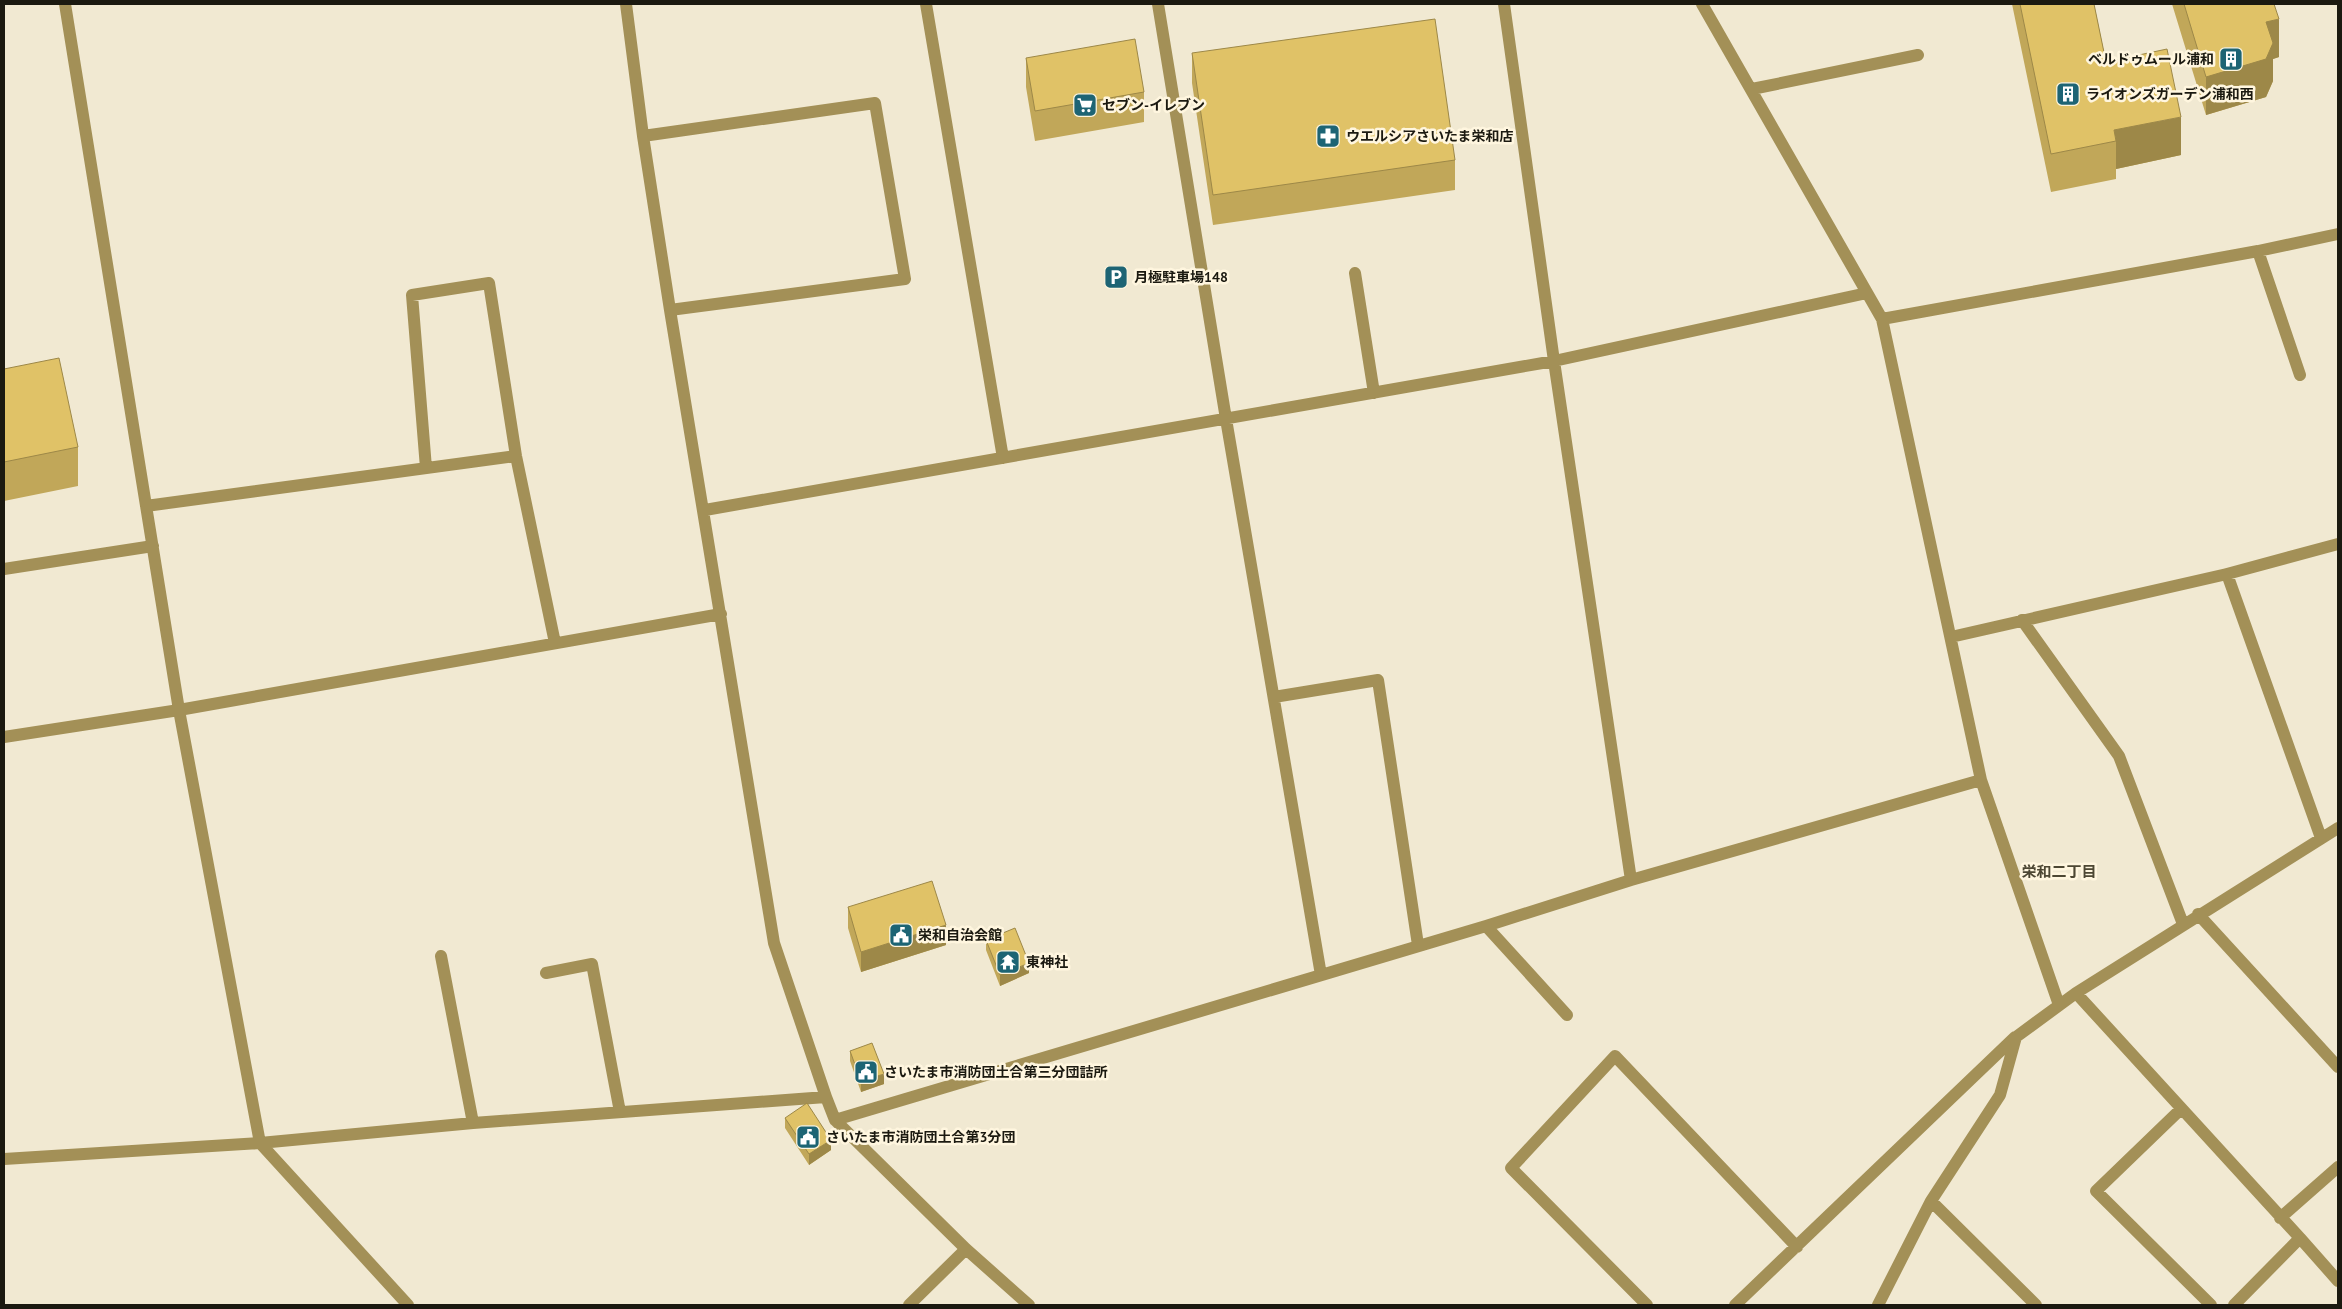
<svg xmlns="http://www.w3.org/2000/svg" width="2342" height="1309" font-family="'PT Sans','Noto Sans JP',sans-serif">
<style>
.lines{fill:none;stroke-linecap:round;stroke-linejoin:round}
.minor{stroke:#a39057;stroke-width:12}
.wall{fill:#c1a759}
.shaded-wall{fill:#9d8848}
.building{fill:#e0c267;stroke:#9d8848}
.labels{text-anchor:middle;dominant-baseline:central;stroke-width:5;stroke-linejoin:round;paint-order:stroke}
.poi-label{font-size:14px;font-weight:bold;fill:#1b1910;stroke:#fff6df;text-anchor:start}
.neighbourhood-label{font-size:15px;font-weight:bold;fill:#4d4733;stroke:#fff6df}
</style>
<rect width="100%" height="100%" fill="#f1e9d2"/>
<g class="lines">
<path class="minor" d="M65,4L179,710L260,1143L408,1305
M626,4L643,136L670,310L774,943L826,1097
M926,4L1003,458
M1158,4L1226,419L1321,975
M1504,4L1554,361L1631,880
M1752,89L1918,55
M643,136L875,103L905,279L670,310
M2258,251L2300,375
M1355,273L1374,393
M1882,319L2258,251L2338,234
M426,468L412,295L489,283L516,456L555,643
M146,506L516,456
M705,510L1554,361L1867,293
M4,569L153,546
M2227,574L2321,838
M2022,620L2119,756L2183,924
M1951,637L2227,574L2338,544
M1274,697L1378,680L1418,945
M4,737L179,710L721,614
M1981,780L2059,1005
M2198,914L2338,1067
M1486,926L1567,1015
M441,956L473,1123
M546,973L592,964L620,1112
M2076,993L2300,1238L2234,1305
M2181,1109L2096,1191L2211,1305
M835,1120L966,1249L1029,1305
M4,1159L260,1143L473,1123L826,1097L835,1120L1486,926L1631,880L1981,780L1882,319L1702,4
M1931,1201L2036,1305
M2280,1218L2338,1167
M2300,1238L2338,1281
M909,1305L966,1249
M1647,1305L1511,1168L1615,1056L1797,1247
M1735,1305L2015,1037
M1878,1305L1931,1201L2000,1095L2016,1037L2076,993L2338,828"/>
</g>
<path class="wall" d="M2012,4H2096H2094L2106,62L2181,155L2116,169V179L2051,192Z
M2172,4H2274L2279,57L2273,59V81L2266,97L2206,115Z
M1192,53L1455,160V190L1213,225L1192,83Z
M1026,58L1144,92V122L1035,141L1026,87Z
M4,369L78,447V486L4,501Z
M848,907L946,945L861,972L848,928Z
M986,940L1029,973L1000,986L986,950Z
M850,1051L884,1084L861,1092L850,1061Z
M785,1118L831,1150L809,1165L785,1128Z"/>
<path class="shaded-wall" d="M2279,19V57L2273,59V81L2266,97L2206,115V77L2266,22Z
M2181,117V155L2116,169V141L2114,130Z
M946,925V945L861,972V952Z
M1029,963V973L1000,986V975Z
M884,1074V1084L861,1092V1081Z
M831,1140V1150L809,1165V1154Z"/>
<path class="building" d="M2020,4H2094L2106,62L2167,49L2181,117L2114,130L2116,141L2051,154Z
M2184,4H2274L2279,19L2266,22L2273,43L2266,59L2206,77Z
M1435,19L1455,160L1213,195L1192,53Z
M1135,39L1144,92L1035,111L1026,58Z
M59,358L78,447L4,462V369Z
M932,881L946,925L861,952L848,907Z
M1015,928L1029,963L1000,975L986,940Z
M872,1043L884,1074L861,1081L850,1051Z
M807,1103L831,1140L809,1154L785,1118Z"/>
<defs>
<g id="building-square" transform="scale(1.25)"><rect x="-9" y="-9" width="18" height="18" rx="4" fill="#1d6474" stroke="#fff6df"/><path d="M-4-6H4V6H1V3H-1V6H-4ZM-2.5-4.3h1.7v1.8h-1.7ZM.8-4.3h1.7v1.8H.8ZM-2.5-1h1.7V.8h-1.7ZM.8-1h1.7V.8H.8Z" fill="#fff"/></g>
<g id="supermarket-square" transform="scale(1.25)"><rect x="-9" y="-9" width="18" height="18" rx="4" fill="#1d6474" stroke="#fff6df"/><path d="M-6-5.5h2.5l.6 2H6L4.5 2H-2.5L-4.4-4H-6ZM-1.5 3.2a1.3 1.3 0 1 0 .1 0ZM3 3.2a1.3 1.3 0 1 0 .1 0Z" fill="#fff"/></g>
<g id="pharmacy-square" transform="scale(1.25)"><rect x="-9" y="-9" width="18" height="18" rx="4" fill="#1d6474" stroke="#fff6df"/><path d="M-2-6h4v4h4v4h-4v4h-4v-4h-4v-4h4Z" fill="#fff"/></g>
<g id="parking-square" transform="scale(1.25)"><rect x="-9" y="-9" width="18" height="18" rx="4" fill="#1d6474" stroke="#fff6df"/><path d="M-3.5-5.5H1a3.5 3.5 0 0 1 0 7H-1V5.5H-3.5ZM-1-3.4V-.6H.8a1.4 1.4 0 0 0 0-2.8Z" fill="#fff"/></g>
<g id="civic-square" transform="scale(1.25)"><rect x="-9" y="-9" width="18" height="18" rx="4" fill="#1d6474" stroke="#fff6df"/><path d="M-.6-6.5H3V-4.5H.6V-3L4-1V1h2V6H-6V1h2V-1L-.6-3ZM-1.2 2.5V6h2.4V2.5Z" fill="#fff"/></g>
<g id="temple-square" transform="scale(1.25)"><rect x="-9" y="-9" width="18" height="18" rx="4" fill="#1d6474" stroke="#fff6df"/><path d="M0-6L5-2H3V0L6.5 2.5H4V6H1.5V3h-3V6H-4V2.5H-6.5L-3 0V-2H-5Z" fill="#fff"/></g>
</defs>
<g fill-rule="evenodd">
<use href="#building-square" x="2231" y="59"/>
<use href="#building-square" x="2068" y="94"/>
<use href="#supermarket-square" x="1085" y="105"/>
<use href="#pharmacy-square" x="1328" y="136"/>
<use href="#parking-square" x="1116" y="277"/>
<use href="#civic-square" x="901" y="935"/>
<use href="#temple-square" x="1008" y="962"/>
<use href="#civic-square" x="866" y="1072"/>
<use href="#civic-square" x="808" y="1137"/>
</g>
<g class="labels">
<g class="poi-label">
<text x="2214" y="59" text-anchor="end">ベルドゥムール浦和</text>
<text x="2086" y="94">ライオンズガーデン浦和西</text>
<text x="1102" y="105">セブン-イレブン</text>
<text x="1346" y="136">ウエルシアさいたま栄和店</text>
<text x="1134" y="277">月極駐車場148</text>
<text x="918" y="935">栄和自治会館</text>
<text x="1026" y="962">東神社</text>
<text x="884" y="1072">さいたま市消防団土合第三分団詰所</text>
<text x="826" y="1137">さいたま市消防団土合第3分団</text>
</g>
<g class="neighbourhood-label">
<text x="2059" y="871">栄和二丁目</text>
</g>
</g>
<rect width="2342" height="1309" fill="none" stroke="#1b1910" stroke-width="10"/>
</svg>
